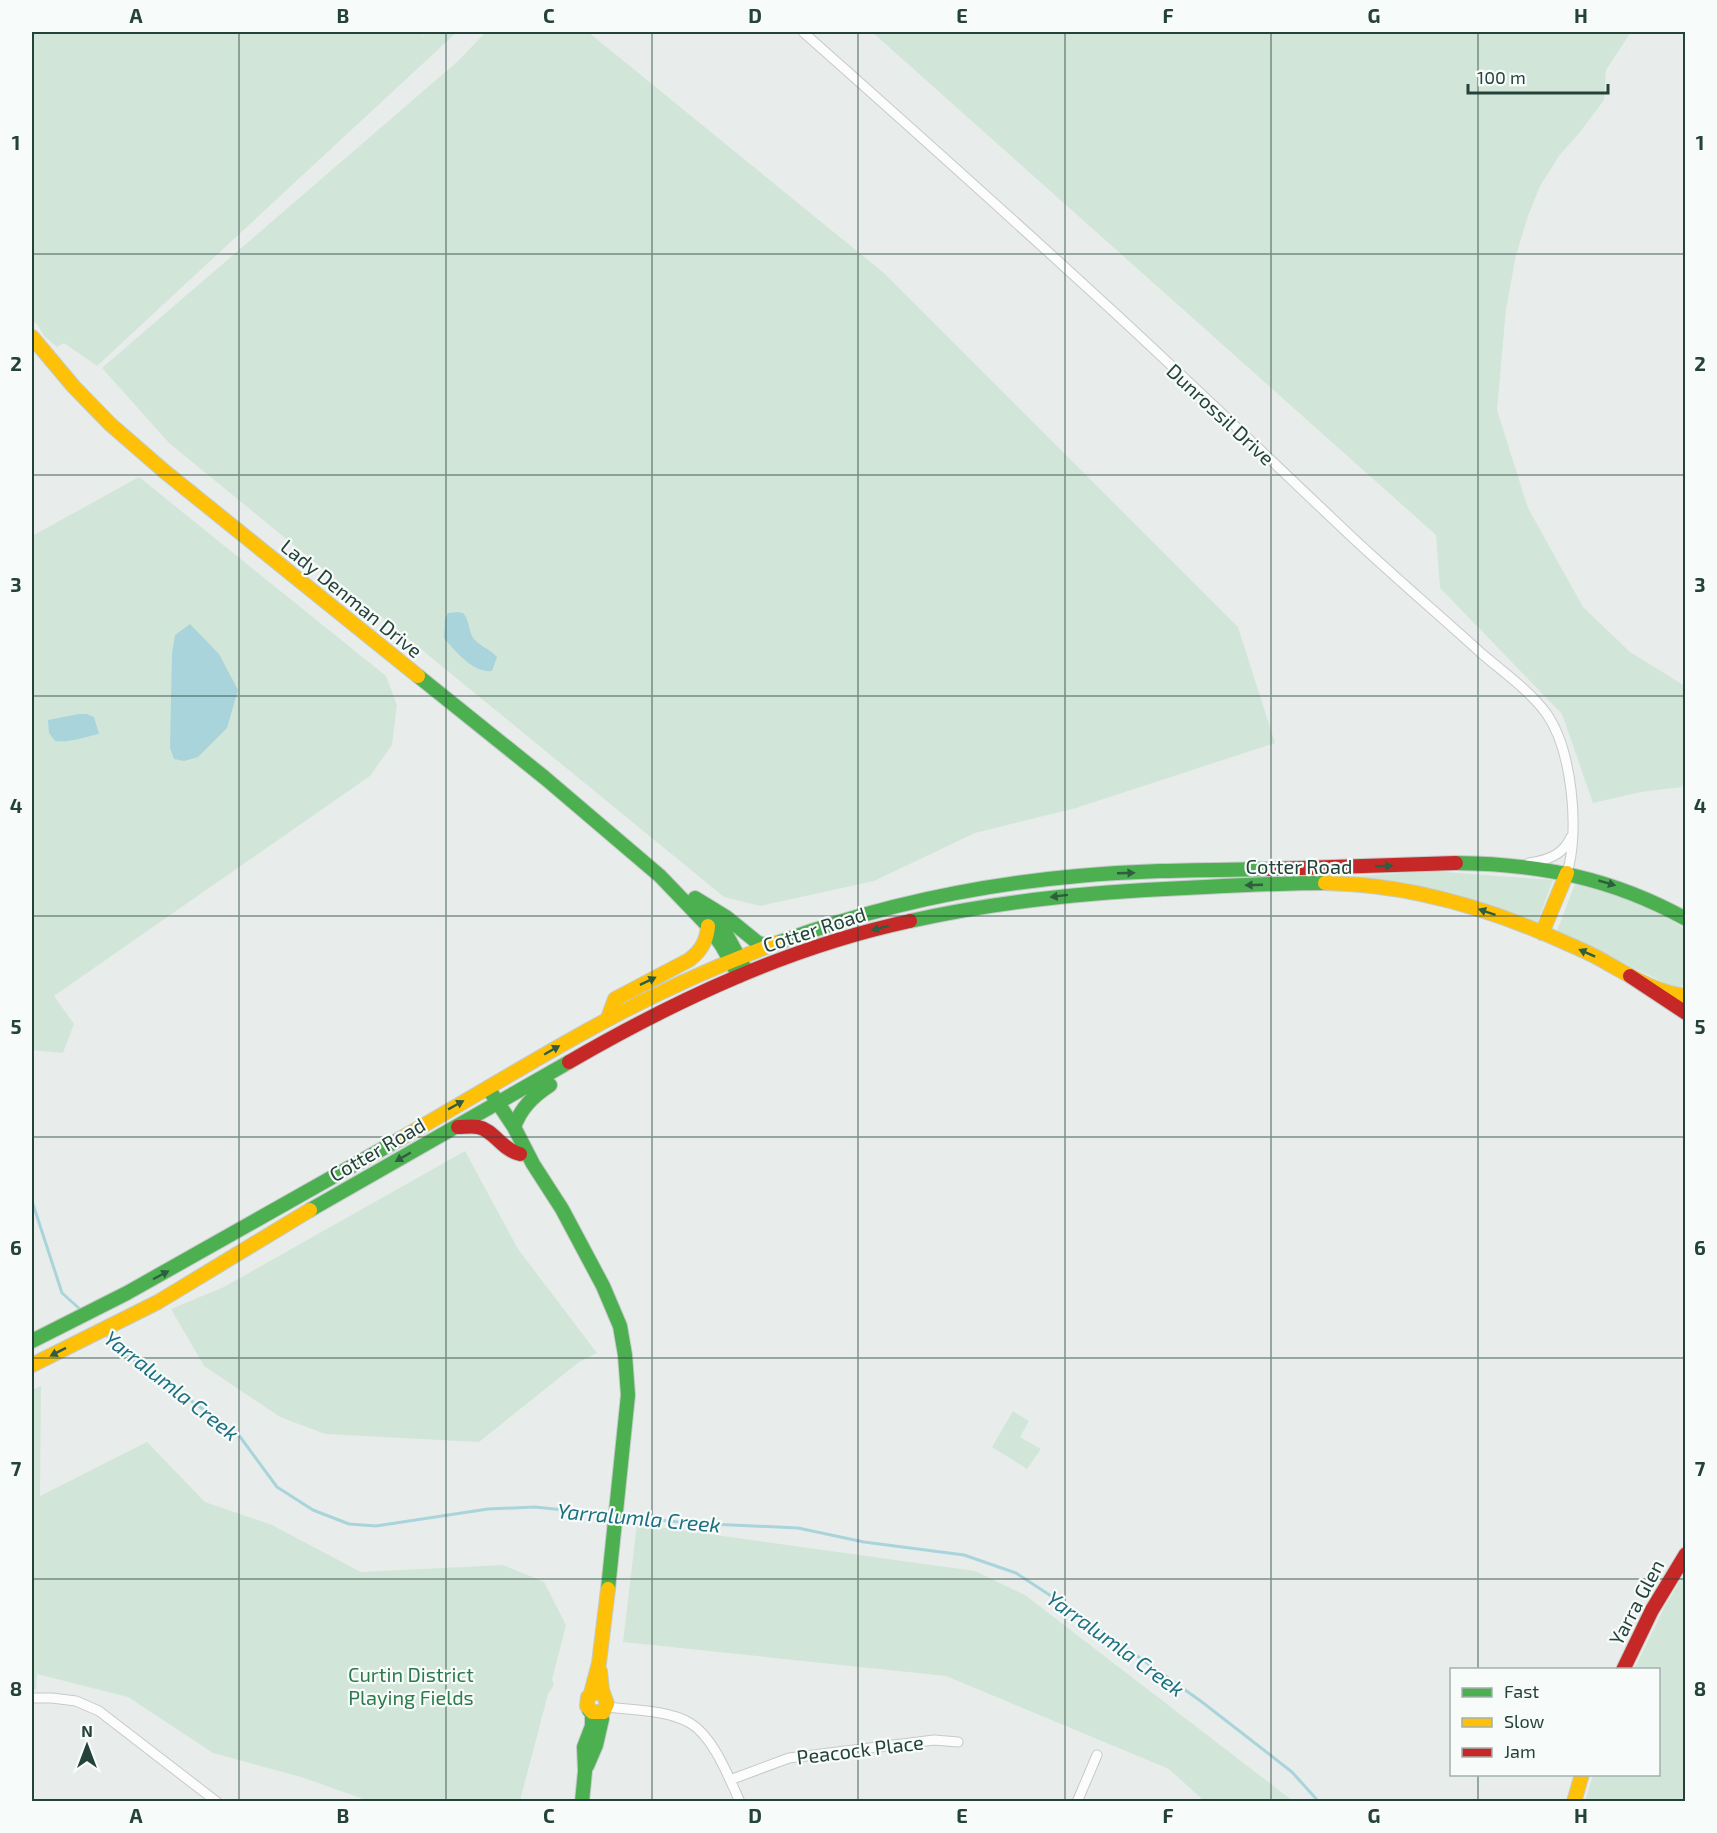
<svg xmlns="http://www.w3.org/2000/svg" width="1717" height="1833" font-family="'Exo 2',sans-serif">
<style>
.green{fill:#d1e6d8}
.water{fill:#a9d4db}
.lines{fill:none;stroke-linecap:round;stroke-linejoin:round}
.stream{stroke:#a9d4db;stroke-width:3}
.street-casing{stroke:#c5cac8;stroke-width:11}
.fast-casing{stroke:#c3cbc8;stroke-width:16}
.slow-casing{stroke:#c3cbc8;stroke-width:16}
.jam-casing{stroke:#c3cbc8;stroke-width:16}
.street{stroke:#fcfcfc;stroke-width:9}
.fast{stroke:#4caf50;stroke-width:14}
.slow{stroke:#ffc107;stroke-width:14}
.jam{stroke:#c62828;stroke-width:14}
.oneway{fill:#2e5d40}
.grid{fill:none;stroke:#24423a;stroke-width:1.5;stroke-opacity:0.55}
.labels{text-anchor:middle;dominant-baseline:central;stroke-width:4.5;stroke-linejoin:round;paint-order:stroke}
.street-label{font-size:20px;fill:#24423a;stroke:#f7fbf9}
.park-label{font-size:20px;fill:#2d7a4b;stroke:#f7fbf9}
.water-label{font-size:21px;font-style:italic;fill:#1c6f80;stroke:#f7fbf9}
.neatline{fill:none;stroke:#24423a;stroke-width:2}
.grid-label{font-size:20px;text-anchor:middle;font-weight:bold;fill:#24423a}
</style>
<rect width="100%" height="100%" fill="#e8edeb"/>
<path class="green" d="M32,32H421L424,38L422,32H457L97,366L64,343L57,347L44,336L37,324L32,321Z
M486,32H588L884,273L1238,627L1275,743L1076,808L975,833L874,881L760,906L724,897L169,443L102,368L458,61Z
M872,32H1631L1606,70L1604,100L1580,132L1559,156L1540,186L1528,216L1516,255L1506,309L1497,410L1528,508L1583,607L1630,652L1685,686L1686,775L1682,787L1641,792L1593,803L1562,714L1440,588L1436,535Z
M139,477L386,676L397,705L392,745L370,776L54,996L74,1024L63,1053L32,1050V536Z
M1432,871L1553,880L1537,923L1449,892L1370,881L1332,878Z
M1575,884C1613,894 1653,907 1685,929V981L1681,988L1667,984L1557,931Z
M465,1151L518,1249L597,1353L579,1362L479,1442L325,1434L280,1417L204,1366L171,1309L224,1287Z
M41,1386L40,1496L147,1442L205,1502L272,1525L361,1572L503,1565L544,1582L566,1625L552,1680L554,1685L548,1694L520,1801H369L301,1777L213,1753L128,1697L37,1674L36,1689L32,1690V1390Z
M1013,1411L1029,1421L1020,1437L1041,1449L1027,1469L992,1447Z
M637,1524L975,1571L1025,1595L1293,1801H1204L1169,1769L946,1676L623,1642Z
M1685,1572V1801H1585L1593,1775L1658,1774V1670L1634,1669L1664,1608Z"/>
<path class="water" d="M457,612L463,613C470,621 468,631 474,639C480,646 490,649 497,657L492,671C473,673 455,651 444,638L445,619L448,613Z
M190,624L219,654L238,690L227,728L198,757L184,761L174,759L170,748L172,653L175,635Z
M79,714H87L94,717L99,734C84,737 70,743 55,741L49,733L48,720Z"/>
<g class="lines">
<path class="stream" d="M32,1201L62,1293L81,1310
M105,1334L128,1356L238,1434L277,1487L313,1510L349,1524L376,1526L488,1509L535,1507L612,1515
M621,1516L688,1523L798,1528L864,1542L964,1555L1016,1573L1077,1613L1202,1702L1292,1772L1319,1802"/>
<g class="street-casing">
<path id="street" d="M803,32C900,118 997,205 1092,292C1181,373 1267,457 1354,539C1396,578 1439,615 1481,653C1503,672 1529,690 1546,713C1572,749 1580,831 1567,873
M1529,863C1548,860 1563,855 1571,837
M32,1698H52L76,1701L99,1711L217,1802
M607,1707C632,1710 668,1710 690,1723C713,1736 729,1778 740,1802
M730,1780L789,1758L934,1740L958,1742
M1077,1802L1097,1755"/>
</g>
<g class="fast-casing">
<path id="fast" d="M418,676L545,778L660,876L708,926L722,946L739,976
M1456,863C1540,864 1612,878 1686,919
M695,898L726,917L758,943L768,945
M704,906L724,930L744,967
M910,921C1008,899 1106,891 1205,887C1245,885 1285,883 1325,883
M777,943C874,907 976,885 1078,876C1142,870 1206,870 1270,869
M488,1088L514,1127L533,1164L562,1209L603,1286L620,1326L625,1355L628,1395L608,1589
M514,1127C521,1108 533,1096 550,1085
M310,1210L569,1062
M32,1341L127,1293L400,1139
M587,1766L596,1745L602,1719
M582,1802L585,1771L584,1747L592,1726V1714L589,1710"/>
</g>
<g class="slow-casing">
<path id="slow" d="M32,337L74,387L110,424L164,471L418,676
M1325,883C1409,884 1489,908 1566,943C1580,949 1594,955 1607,963C1632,977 1657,993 1686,996
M1542,933L1567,873
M608,1018L615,999L689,960C701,951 707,941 708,926
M400,1139C458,1106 515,1071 574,1038C639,1001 707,969 777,943
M32,1365L158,1302L310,1210
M600,1671L602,1690L607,1704L603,1712H592L587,1706L588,1697L595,1692L603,1694
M591,1693L599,1663L608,1589
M1574,1802L1582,1774"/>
</g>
<g class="jam-casing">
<path id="jam" d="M1270,869L1456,863
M1630,976L1686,1013
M569,1062C676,1000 789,947 910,921
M458,1127C464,1127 472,1126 478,1127C494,1130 502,1150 520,1154
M1623,1670L1652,1610L1686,1554"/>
</g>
<use href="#street" class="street"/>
<use href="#fast" class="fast"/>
<use href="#slow" class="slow"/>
<use href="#jam" class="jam"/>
</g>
<defs><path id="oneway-solid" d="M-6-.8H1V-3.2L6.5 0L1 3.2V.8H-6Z" transform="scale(1.5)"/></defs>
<g class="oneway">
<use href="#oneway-solid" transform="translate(1384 866) rotate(-2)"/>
<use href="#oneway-solid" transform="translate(1126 873) rotate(-2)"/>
<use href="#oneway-solid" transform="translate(1607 883) rotate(16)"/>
<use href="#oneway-solid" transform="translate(1254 885) rotate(178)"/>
<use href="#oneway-solid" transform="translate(1059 896) rotate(173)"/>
<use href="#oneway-solid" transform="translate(1487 912) rotate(-161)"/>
<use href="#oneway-solid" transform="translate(880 928) rotate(166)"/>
<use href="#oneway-solid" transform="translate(1587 953) rotate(-156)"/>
<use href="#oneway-solid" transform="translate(648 981) rotate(-26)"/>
<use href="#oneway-solid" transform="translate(552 1050) rotate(-30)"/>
<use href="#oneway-solid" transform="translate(456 1105) rotate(-29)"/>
<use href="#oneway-solid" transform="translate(403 1157) rotate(150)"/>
<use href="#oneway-solid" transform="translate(161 1275) rotate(-28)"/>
<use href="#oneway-solid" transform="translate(58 1352) rotate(153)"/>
</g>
<path class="grid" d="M239,32V1802M446,32V1802M652,32V1802M858,32V1802M1065,32V1802M1271,32V1802M1478,32V1670M32,254H1686M32,475H1686M32,696H1686M32,916H1686M32,1137H1686M32,1358H1686M32,1579H1686M1478,1774V1802"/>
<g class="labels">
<g class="street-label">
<text transform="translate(1221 414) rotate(43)">Dunrossil Drive</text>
<text transform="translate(352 598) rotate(39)">Lady Denman Drive</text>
<text x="1299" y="866">Cotter Road</text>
<text transform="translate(814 929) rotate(-18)">Cotter Road</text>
<text transform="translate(377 1149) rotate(-30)">Cotter Road</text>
<text transform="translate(1636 1602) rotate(-62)">Yarra Glen</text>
<text transform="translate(860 1749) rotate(-7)">Peacock Place</text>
</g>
<g class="park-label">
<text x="411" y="1674">Curtin District<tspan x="411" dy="23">Playing Fields</tspan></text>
</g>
<g class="water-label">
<text transform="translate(172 1385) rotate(38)">Yarralumla Creek</text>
<text transform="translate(639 1517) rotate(5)">Yarralumla Creek</text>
<text transform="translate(1116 1643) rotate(36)">Yarralumla Creek</text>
</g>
</g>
<rect width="1717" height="1833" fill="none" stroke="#f7fbf9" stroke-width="66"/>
<rect x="1450" y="1668" width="210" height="108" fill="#f7fbf9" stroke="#a3b1ad" stroke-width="1.5"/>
<rect x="1462" y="1688" width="30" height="9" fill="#4caf50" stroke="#a3b1ad" stroke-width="1.5"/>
<text x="1504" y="1698" font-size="18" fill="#24423a">Fast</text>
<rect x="1462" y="1718" width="30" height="9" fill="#ffc107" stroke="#a3b1ad" stroke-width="1.5"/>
<text x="1504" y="1728" font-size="18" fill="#24423a">Slow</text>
<rect x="1462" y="1748" width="30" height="9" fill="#c62828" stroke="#a3b1ad" stroke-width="1.5"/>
<text x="1504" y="1758" font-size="18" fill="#24423a">Jam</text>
<g transform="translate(87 1746)" stroke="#f7fbf9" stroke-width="4.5" paint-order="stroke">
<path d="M0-4.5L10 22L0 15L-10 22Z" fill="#24423a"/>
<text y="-9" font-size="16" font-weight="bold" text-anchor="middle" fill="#24423a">N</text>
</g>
<path d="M1468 84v9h140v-9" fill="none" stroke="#24423a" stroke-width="3"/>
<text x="1477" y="84" font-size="18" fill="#24423a" stroke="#f7fbf9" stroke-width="4.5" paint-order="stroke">100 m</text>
<rect x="33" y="33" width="1651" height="1767" class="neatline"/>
<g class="grid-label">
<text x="136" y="23">A</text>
<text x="343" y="23">B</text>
<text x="549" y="23">C</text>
<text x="755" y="23">D</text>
<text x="962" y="23">E</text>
<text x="1168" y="23">F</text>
<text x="1374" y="23">G</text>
<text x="1581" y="23">H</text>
<text x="16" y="150">1</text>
<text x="1700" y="150">1</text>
<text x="16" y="371">2</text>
<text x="1700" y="371">2</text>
<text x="16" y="592">3</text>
<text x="1700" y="592">3</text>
<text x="16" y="813">4</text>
<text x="1700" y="813">4</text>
<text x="16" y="1034">5</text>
<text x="1700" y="1034">5</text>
<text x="16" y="1255">6</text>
<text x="1700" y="1255">6</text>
<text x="16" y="1476">7</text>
<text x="1700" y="1476">7</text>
<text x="16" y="1696">8</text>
<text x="1700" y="1696">8</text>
<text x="136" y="1823">A</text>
<text x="343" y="1823">B</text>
<text x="549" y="1823">C</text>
<text x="755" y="1823">D</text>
<text x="962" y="1823">E</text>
<text x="1168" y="1823">F</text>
<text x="1374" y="1823">G</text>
<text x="1581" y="1823">H</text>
</g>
</svg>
